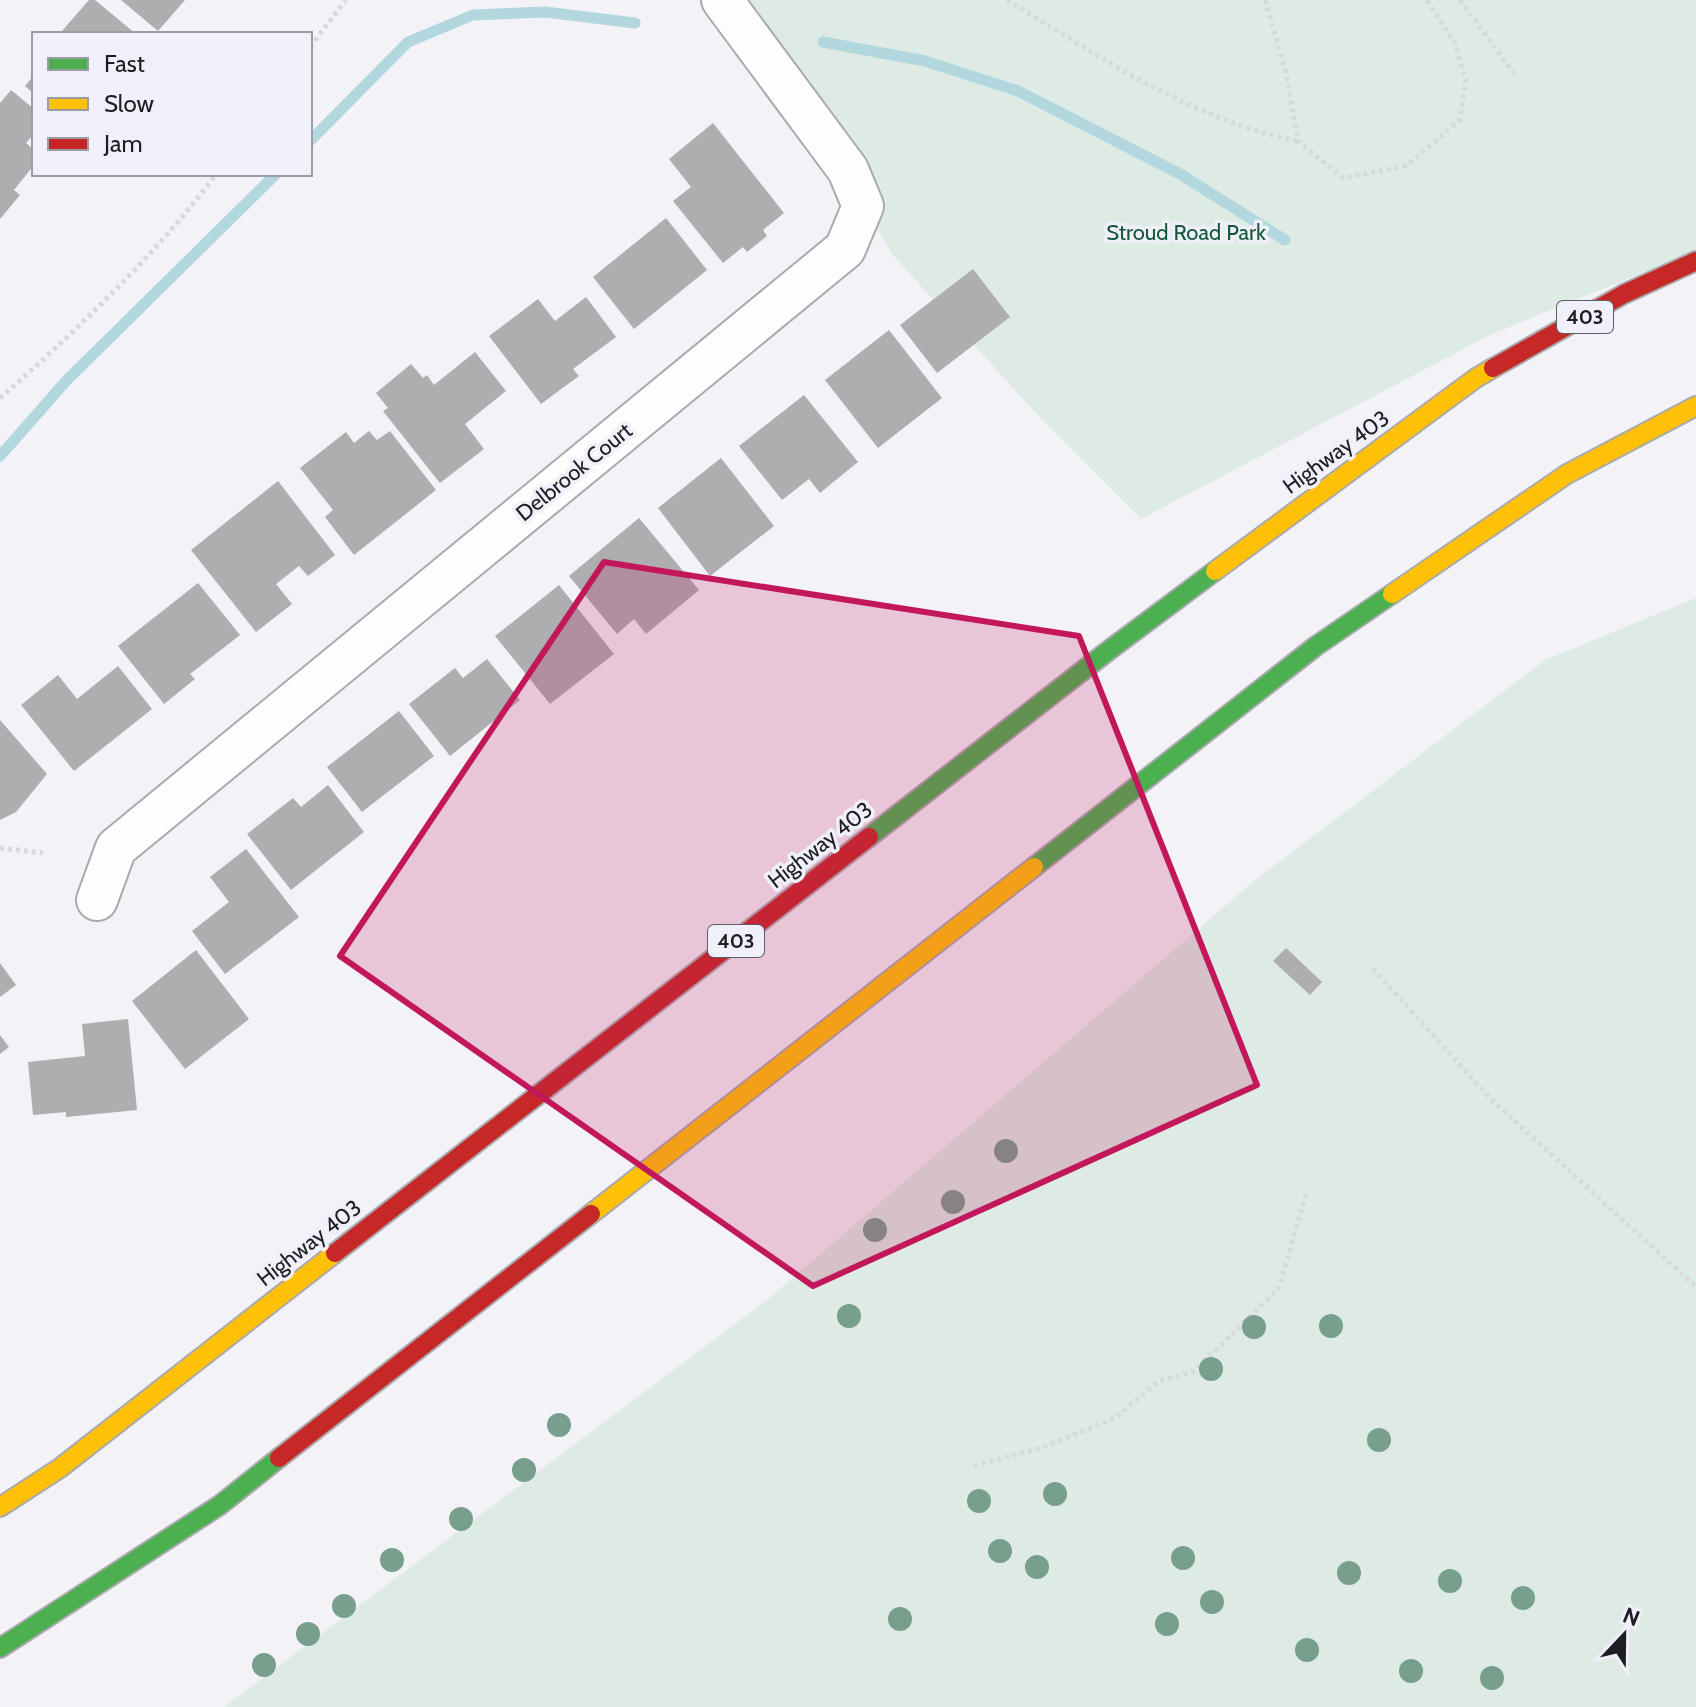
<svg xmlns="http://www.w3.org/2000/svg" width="1696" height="1707" font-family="Cabin,sans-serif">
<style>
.green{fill:#ddebe4}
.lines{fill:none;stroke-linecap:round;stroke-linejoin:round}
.stream{stroke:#b3d7de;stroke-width:11}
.building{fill:#aeadb0}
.street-casing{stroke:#aaaaae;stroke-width:44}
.fast-casing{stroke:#aaaaae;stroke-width:22}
.slow-casing{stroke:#aaaaae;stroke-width:22}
.jam-casing{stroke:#aaaaae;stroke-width:22}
.path{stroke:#d9d9db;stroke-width:5;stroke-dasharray:4 4;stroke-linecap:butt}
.street{stroke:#fdfdfe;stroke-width:40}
.fast{stroke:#4caf50;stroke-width:18}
.slow{stroke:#ffc107;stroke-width:18}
.jam{stroke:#c62828;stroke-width:18}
.tree{fill:#789e8e}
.marked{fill:#c2185b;fill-opacity:0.2;stroke:#c2185b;stroke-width:6;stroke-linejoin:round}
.labels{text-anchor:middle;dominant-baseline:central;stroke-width:7;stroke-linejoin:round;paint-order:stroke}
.shield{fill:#eff0fa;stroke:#5d5d63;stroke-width:2}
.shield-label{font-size:20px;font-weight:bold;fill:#1e1e22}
.park-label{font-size:22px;fill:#155939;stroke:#eff0fa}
.street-label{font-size:22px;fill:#1e1e22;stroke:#eff0fa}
</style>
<rect width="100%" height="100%" fill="#f2f2f7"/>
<path class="green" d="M744,0H1696V251L1492,334L1141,519L1031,408L892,254Z
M1696,598V1707H224L767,1300L1254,881L1545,660Z"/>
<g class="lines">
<path class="stream" d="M823,42L925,61L1018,91L1180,174L1285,240
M310,141L408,42L473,15L545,12L635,23
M0,456L67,380L276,174"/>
</g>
<path class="building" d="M89,0H95L136,34H66L62,31Z
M121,0H185L158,31Z
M34,75V94L25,86Z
M11,90L34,109V134L26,143L34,150V165L14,190L20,195L0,219V103Z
M713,123L784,213L763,230L767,236L747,252L743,247L723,263L673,201L691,187L669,159Z
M666,218L707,270L634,329L593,277Z
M973,269L1010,317L937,373L900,325Z
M586,297L616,337L573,369L579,376L541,404L489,336L538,299L555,321Z
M889,330L942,398L878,448L825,380Z
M475,352L506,391L465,424L484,449L440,483L383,411L388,408L376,393L411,364L423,378L427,375L434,385Z
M804,395L858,462L820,493L809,479L782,500L739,446Z
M369,431L377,440L390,431L436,490L354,555L325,517L333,510L300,468L346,432L354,443Z
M721,458L774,526L710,576L658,508Z
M278,481L335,555L308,576L299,566L276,584L292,604L256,632L191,550Z
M639,518L699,590L646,634L634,619L617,634L569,576Z
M198,583L240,635L190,674L195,679L164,704L118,646Z
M559,585L614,654L550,704L495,636Z
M487,659L520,700L450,756L409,704L455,668L463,678Z
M118,666L152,709L74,771L21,705L58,675L77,699Z
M399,711L434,756L362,812L327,767Z
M0,720L47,774L16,812L0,820Z
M328,785L364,832L291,890L247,834L293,798L301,807Z
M246,849L299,917L225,974L192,931L229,902L210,877Z
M1286,948L1322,982L1310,995L1273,961Z
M196,950L249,1019L185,1069L132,1001Z
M0,963L16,985L0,997Z
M128,1019L137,1110L66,1117V1112L33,1115L28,1062L85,1056L82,1024Z
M0,1035L9,1047L0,1054Z"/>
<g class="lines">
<g class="street-casing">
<path id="street" d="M97,900L116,848L845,249L863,206L848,170L722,0"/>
</g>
<g class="fast-casing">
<path id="fast" d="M869,837L1108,651L1215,571
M1034,867L1316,646L1392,594
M0,1648L220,1505L279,1458"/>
</g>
<g class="slow-casing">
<path id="slow" d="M1215,571L1476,378L1493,368
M1392,594L1567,474L1696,406
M591,1214L1034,867
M0,1507L60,1468L335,1253"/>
</g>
<g class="jam-casing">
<path id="jam" d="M1493,368L1624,294L1696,261
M335,1253L869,837
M279,1458L591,1214"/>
</g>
<path class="path" d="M1007,0C1097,55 1193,121 1298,141
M1265,0L1286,72L1298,141L1343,178L1406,166L1460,120L1466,81L1455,43L1427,0
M1460,0L1516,76
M310,47L346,0
M0,398C75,332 157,254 216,174
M0,848L43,853
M1373,969L1492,1100L1696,1287
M974,1466L1044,1447L1115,1418L1159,1381L1193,1372L1279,1288L1306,1194"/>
<use href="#street" class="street"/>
<use href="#fast" class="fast"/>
<use href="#slow" class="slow"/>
<use href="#jam" class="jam"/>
</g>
<g class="tree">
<circle cx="1006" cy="1151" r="12"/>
<circle cx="953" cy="1202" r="12"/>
<circle cx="875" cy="1230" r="12"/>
<circle cx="849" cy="1316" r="12"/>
<circle cx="1331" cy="1326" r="12"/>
<circle cx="1254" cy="1327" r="12"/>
<circle cx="1211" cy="1369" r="12"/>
<circle cx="559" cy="1425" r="12"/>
<circle cx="1379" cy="1440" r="12"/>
<circle cx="524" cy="1470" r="12"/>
<circle cx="1055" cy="1494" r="12"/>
<circle cx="979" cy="1501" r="12"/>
<circle cx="461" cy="1519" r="12"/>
<circle cx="1000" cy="1551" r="12"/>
<circle cx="1183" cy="1558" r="12"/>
<circle cx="392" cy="1560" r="12"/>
<circle cx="1037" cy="1567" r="12"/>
<circle cx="1349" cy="1573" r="12"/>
<circle cx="1450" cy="1581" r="12"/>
<circle cx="1523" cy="1598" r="12"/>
<circle cx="1212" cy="1602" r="12"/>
<circle cx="344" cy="1606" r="12"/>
<circle cx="900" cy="1619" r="12"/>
<circle cx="1167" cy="1624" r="12"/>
<circle cx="308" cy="1634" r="12"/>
<circle cx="1307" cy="1650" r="12"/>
<circle cx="264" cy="1665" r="12"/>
<circle cx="1411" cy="1671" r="12"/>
<circle cx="1492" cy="1678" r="12"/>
</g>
<path class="marked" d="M604,562L1079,636L1257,1085L813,1286L340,956Z"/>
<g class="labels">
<g class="shield">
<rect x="1557" y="301" width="56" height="32" rx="6"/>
<rect x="708" y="925" width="56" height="32" rx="6"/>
</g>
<g class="shield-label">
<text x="1585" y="317">403</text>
<text x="736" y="941">403</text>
</g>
<g class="park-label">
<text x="1186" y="232">Stroud Road Park</text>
</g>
<g class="street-label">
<text transform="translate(1336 452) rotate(-36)">Highway 403</text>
<text transform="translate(574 472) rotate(-39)">Delbrook Court</text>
<text transform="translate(820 845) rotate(-38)">Highway 403</text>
<text transform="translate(309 1243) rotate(-38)">Highway 403</text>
</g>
</g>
<rect x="32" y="32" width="280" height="144" fill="#eff0fa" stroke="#9b9ca4" stroke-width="2"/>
<rect x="48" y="58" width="40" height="12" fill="#4caf50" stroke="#9b9ca4" stroke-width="2"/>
<text x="104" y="72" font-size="24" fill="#1e1e22">Fast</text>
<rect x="48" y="98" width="40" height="12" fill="#ffc107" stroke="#9b9ca4" stroke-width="2"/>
<text x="104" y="112" font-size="24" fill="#1e1e22">Slow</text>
<rect x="48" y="138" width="40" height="12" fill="#c62828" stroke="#9b9ca4" stroke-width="2"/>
<text x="104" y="152" font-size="24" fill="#1e1e22">Jam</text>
<g transform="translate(1624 1635) rotate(22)" stroke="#eff0fa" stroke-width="6" paint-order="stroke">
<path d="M0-6L14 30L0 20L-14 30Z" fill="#1e1e22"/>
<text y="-12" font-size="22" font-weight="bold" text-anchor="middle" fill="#1e1e22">N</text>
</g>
</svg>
